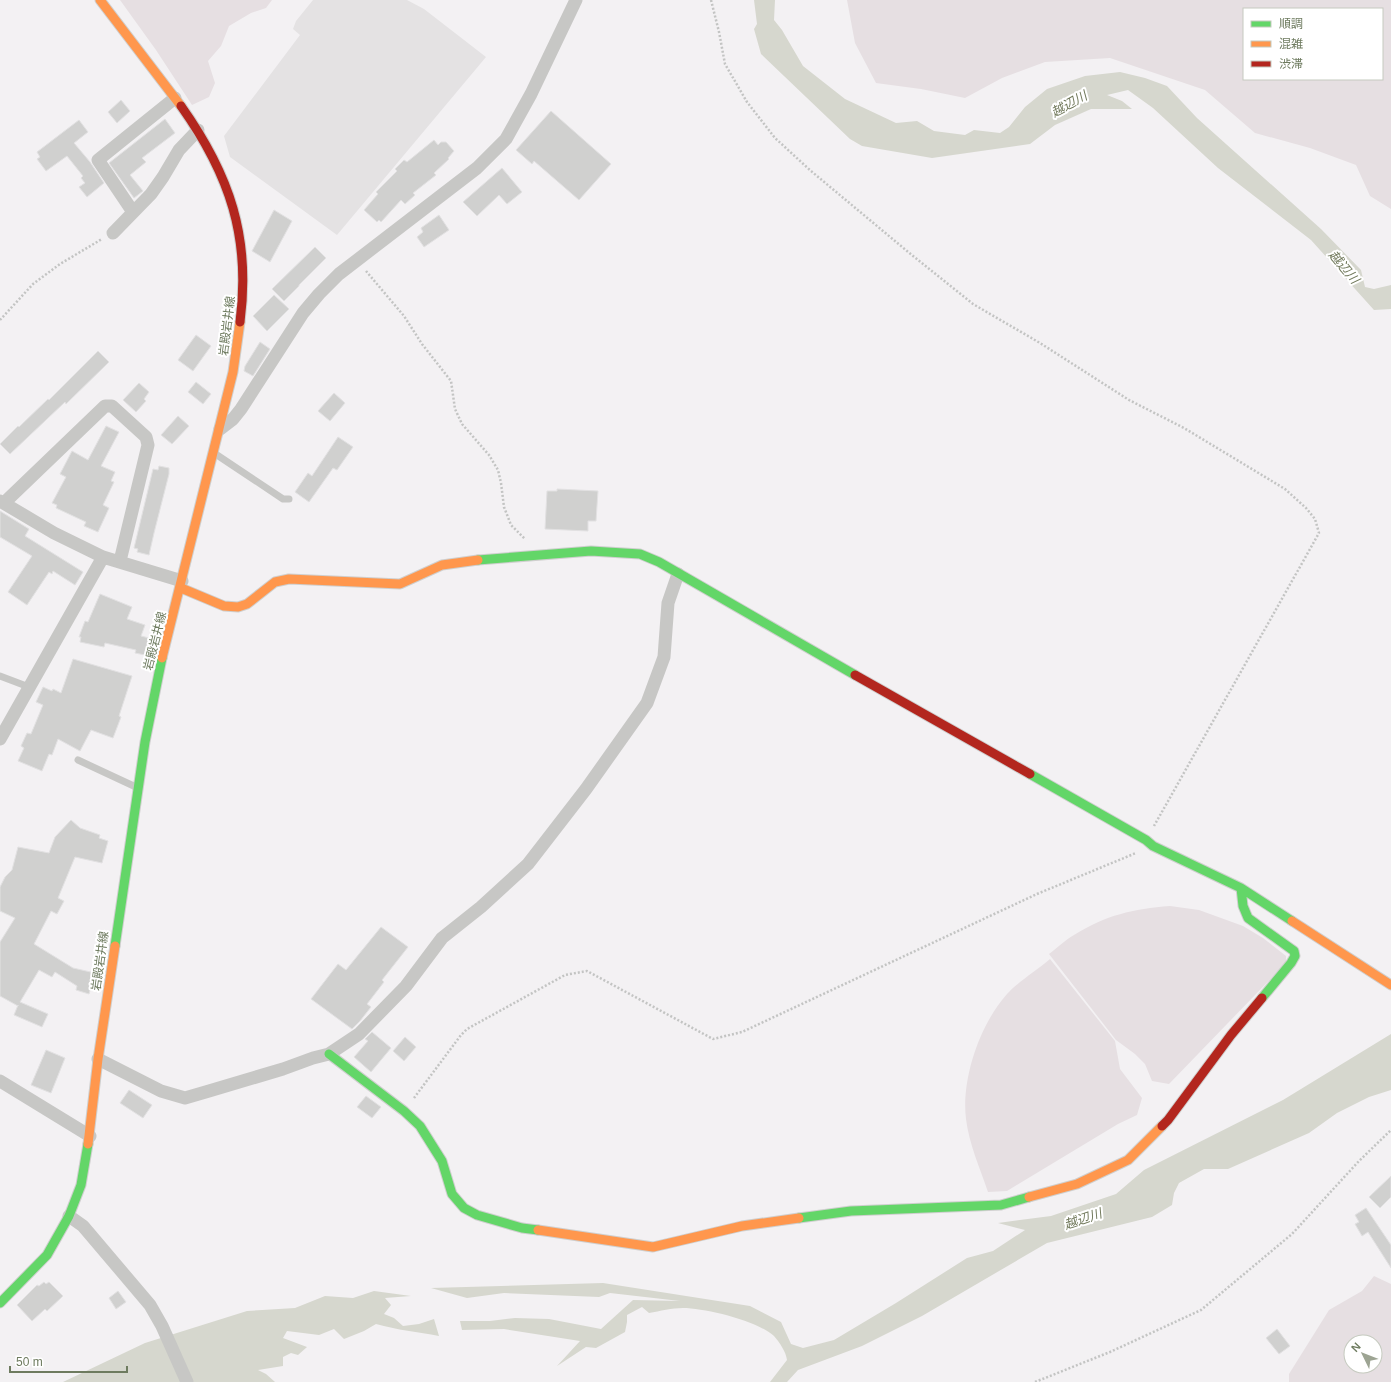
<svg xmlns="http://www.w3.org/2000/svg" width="1391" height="1382" font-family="Helvetica,'Noto Sans JP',sans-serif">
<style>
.built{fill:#e4e2e3}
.green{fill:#e6dfe2;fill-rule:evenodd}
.water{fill:#d6d7ce}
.building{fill:#d0d0cf;stroke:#e2e1e2}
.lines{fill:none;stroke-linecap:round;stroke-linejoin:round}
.fast-casing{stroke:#cfcfce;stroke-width:11}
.slow-casing{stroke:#cfcfce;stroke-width:11}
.jam-casing{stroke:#cfcfce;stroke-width:11}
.path{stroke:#c3c4c3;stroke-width:2.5;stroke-dasharray:2 2;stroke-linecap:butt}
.lane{stroke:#c7c7c5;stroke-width:7}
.street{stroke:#c7c7c5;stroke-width:13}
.fast{stroke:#63d668;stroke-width:9}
.slow{stroke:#ff974d;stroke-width:9}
.jam{stroke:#b3261e;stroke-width:9}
.labels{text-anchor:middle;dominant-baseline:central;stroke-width:4;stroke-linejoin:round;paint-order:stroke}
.street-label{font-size:12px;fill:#6e7b5f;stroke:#fff}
.water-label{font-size:13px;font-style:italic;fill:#70785a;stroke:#fff}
</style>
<rect width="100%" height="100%" fill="#f3f1f3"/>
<path class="built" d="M313,0H407L424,9L486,57L337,235L230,157L224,136L300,35L293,29L296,21Z"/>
<path class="green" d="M120,0H272L266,8L251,13L229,26L221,46L208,61L215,83L209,97L192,105L156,50Z
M847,0H1391V209L1370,196L1356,165L1310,148L1255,133L1205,90L1110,58L1045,62L1002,78L965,98L921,89L876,83L855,43ZM1244,9H1382V79H1244Z
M1170,906L1199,910L1243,926L1263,938L1286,956V963L1169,1084L1152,1081L1145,1064L1135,1054L1116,1040L1049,954C1057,948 1065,940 1074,935C1106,915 1133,909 1170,906Z
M1050,959L1115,1041L1120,1069L1142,1098L1137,1115L1118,1124L1007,1191L988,1192C980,1168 969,1144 966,1119C961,1079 980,1024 1007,994C1018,982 1037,970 1050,959Z
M1374,1276L1391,1284V1382H1289V1374L1329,1310L1362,1291ZM1351,1342H1375V1366H1351Z"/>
<path class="water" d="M754,0H775L774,20L782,30L803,66L845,99L896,123L917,121L934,131L965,135L974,130L1000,133L1009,127L1025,107L1047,89L1085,76L1120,72L1145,78L1167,86L1197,118L1321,229L1361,270L1365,287L1374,289L1391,285V309L1374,310L1311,240L1218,168L1153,108L1128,90L1107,95L1122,101L1132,109H1091L1055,125L1030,144L932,158L862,146L850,139L761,54L754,29L757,24Z
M1391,1034V1090L1369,1097L1337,1113L1309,1133L1228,1169H1204L1179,1183L1174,1193L1172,1205L1152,1217L1047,1243L922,1316L862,1346L798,1370L787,1382H770L787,1360C786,1352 780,1343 774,1336C758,1321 705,1308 683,1308C672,1308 660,1311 649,1313L642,1307L627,1315V1322L625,1332L596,1348L586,1347L557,1366L580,1341L504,1329L462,1330L460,1321H490L515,1318L549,1319L601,1329L633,1300L680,1301L610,1293L599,1297L504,1293L467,1298L431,1288L603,1283L750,1306L781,1322L791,1344L803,1348L834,1340L896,1303L967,1258L993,1251L1025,1230L998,1223L1051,1216L1116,1194L1144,1170L1283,1100Z
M374,1291L411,1296L385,1298L391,1305L384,1314L394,1318L403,1326L419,1324L434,1319L439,1336C418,1332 397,1330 376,1324L364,1331L344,1339L334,1329L319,1335L287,1331L283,1338L307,1347L298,1355L291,1353L283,1357V1366L258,1370L266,1374L275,1382H63L145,1343L247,1311L295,1308L325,1296L353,1298Z"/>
<path class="building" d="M121,100L130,111L117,123L108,112Z
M551,111L611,164L579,200L534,161L532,164L516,150Z
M165,119L175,133L142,158L146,162L130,175L143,191L134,198L109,163Z
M79,120L88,132L74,143L90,162L104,183L87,197L79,187L85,183L81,178L83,176L67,156L46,171L37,159L40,157L37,152Z
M434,140L438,145L441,142H446L454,151L448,158L449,159L434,173L436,175L413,193L415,195L405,204L401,200L381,222L379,220L377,222L364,210L378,194L376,192L397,171L395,169L404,160L407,162Z
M502,168L522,192L507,204L499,195L477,216L463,202Z
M274,210L292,221L270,262L252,251Z
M439,215L449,230L424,247L417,237L423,232L421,228Z
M315,247L326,258L299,285V286L284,301L272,289Z
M274,295L289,309L267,331L253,316Z
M196,335L211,346L193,371L178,360Z
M260,342L270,349L253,376L244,371L245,366Z
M98,351L109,362L66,404L65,402L10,454L0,444L18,426L19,427L48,399L49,400Z
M196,382L211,394L203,404L188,392Z
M139,383L149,392L144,399L146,401L136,412L123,400Z
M334,393L345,403L330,421L318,411Z
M178,416L189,426L172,444L161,435Z
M106,426L119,432L101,466L115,472L111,481L114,482L103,505L109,508L98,532L84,526L86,522L56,508L57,505L52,503L66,477L60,474L72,451L88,460Z
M338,437L353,447L337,470L333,468L309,502L295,492L308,473L312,476Z
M159,466L169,468V474L154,533L149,555L137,552L138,549L134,548L153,469L158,470Z
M557,489L598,491L596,521H588V531L545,529L547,491H557Z
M0,511L29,529L25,536L83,572L75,585L53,571L52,574L49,572L27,605L8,592L32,556L0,537Z
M100,594L132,607L127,619L145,625L141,636L153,639L150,656L135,653L136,650L105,643L104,647L80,642L81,637H79L85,621L88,622Z
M73,659L132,676L119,716L121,717L113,738L91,730L80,751L58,739L52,755L49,754L42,771L18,761L24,748L21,746L27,733L31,734L43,705L36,702L43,687L52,691L53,689L61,693Z
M71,820L80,828L100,835L99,838L108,841L102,863L75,857L58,898L64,901L57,914L51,911L34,944L73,968L95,973L89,994L76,990L77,986L55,972L52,977L39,970L20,1002L48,1014L42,1027L14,1015L18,1005V1006L0,996V942L15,918L0,911V887L5,877L12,870L18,847L49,853L55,837Z
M381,927L408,947L382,980L384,982L367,1004L371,1007L360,1021L352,1029L311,999L338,964L346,970Z
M372,1032L391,1048L371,1072L354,1057L368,1041L365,1039Z
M405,1037L416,1047L404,1061L393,1051Z
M46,1050L65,1058L51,1093L31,1085Z
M129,1090L152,1105L143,1118L120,1103Z
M366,1096L381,1107L372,1118L357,1107Z
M1391,1176V1197L1380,1208L1369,1197Z
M1366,1208L1391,1245V1268L1368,1232L1362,1236L1355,1224L1359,1222L1355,1215Z
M44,1282L46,1284L49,1282L63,1296L47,1311L45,1309L32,1321L17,1305L37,1285L39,1286Z
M118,1291L126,1302L116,1309L109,1298Z
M1277,1329L1290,1346L1279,1354L1266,1338Z"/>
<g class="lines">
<g class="fast-casing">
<path id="fast" d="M478,560L591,551L640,554L659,562L855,675
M1030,774L1146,840L1153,846L1241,888L1292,921
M1241,888L1243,906L1248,918L1294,951L1295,956L1291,963L1262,998
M115,946L145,742L162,658
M329,1054L404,1111L420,1126L442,1161L452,1194L464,1208L477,1215L522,1228L538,1230
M799,1218L851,1211L1001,1205L1029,1197
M0,1303L47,1255L69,1216L81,1185L88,1144"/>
</g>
<g class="slow-casing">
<path id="slow" d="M100,0L181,106
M181,588L224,606L238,607L247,604L275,582L289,579L400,584L442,565L478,560
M162,658L233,372L240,322
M1292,921L1391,985
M88,1144L98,1059L115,946
M1029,1197L1077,1184L1128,1160L1162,1126
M538,1230L653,1247L742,1226L799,1218"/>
</g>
<g class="jam-casing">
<path id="jam" d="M181,106C230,175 251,238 240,322
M855,675L1030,774
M1162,1126L1168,1120L1231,1035L1262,998"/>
</g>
<path class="path" d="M711,0L719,32L725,64L747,102L775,138L811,171L913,256L973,304L1040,343L1129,400L1184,428L1285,489L1306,508L1315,519L1319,533L1154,826
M366,271L404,316L422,344L451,381L455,409L462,424L489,455L498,470L501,483L504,507L511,525L525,539
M0,320L33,284L60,264L102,239
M414,1098L461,1035L467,1029L565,975L587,971L713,1039L742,1032L1037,894L1136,853
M1035,1382L1110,1352L1201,1310L1292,1234L1359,1161L1391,1130"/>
<path class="lane" d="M214,453L283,499H289
M0,676L29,687
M78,760L138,788"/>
<path class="street" d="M133,212L98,160L175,98
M113,233L151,194L163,177L179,150L198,130
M220,429L233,419L241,409L303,313L319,294L339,274L477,168L506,139L531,94L576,0
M0,501L54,533L103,557L182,581
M4,503L105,406H112L146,437L148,445L120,561
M0,739L103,557
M98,1059L161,1091L185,1098L209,1091L283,1069L313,1058L329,1054L359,1034L406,986L442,938L481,907L528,864L586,789L647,703L664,657L668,603L678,574
M0,1081L90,1136
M69,1216L83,1226L150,1305L162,1326L187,1382"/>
<use href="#fast" class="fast"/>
<use href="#slow" class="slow"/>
<use href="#jam" class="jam"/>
</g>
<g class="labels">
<g class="street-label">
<text transform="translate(227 326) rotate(-83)">岩殿岩井線</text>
<text transform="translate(155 641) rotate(-76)">岩殿岩井線</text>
<text transform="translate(100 961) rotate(-82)">岩殿岩井線</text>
</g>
<g class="water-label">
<text transform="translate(1069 104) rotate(-29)">越辺川</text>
<text transform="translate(1344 267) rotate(50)">越辺川</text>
<text transform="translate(1083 1219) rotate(-19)">越辺川</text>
</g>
</g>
<rect x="1243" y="8" width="140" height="72" fill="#ffffff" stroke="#c5cabf"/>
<rect x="1251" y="21" width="20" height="6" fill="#63d668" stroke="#c5cabf"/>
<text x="1279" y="28" font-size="12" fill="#6e7b5f">順調</text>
<rect x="1251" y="41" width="20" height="6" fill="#ff974d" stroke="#c5cabf"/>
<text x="1279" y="48" font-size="12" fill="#6e7b5f">混雑</text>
<rect x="1251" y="61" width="20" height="6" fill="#b3261e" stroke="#c5cabf"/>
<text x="1279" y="68" font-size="12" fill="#6e7b5f">渋滞</text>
<g transform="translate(1363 1354) rotate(313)"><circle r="19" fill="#ffffff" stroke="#c5cabf"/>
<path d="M0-3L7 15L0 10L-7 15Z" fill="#9da493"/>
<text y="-6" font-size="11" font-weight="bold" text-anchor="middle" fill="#6e7b5f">N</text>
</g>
<path d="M10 1366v6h117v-6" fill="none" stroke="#6e7b5f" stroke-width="2"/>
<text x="16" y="1366" font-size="12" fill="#6e7b5f" stroke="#ffffff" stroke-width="3" paint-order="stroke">50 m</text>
</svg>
